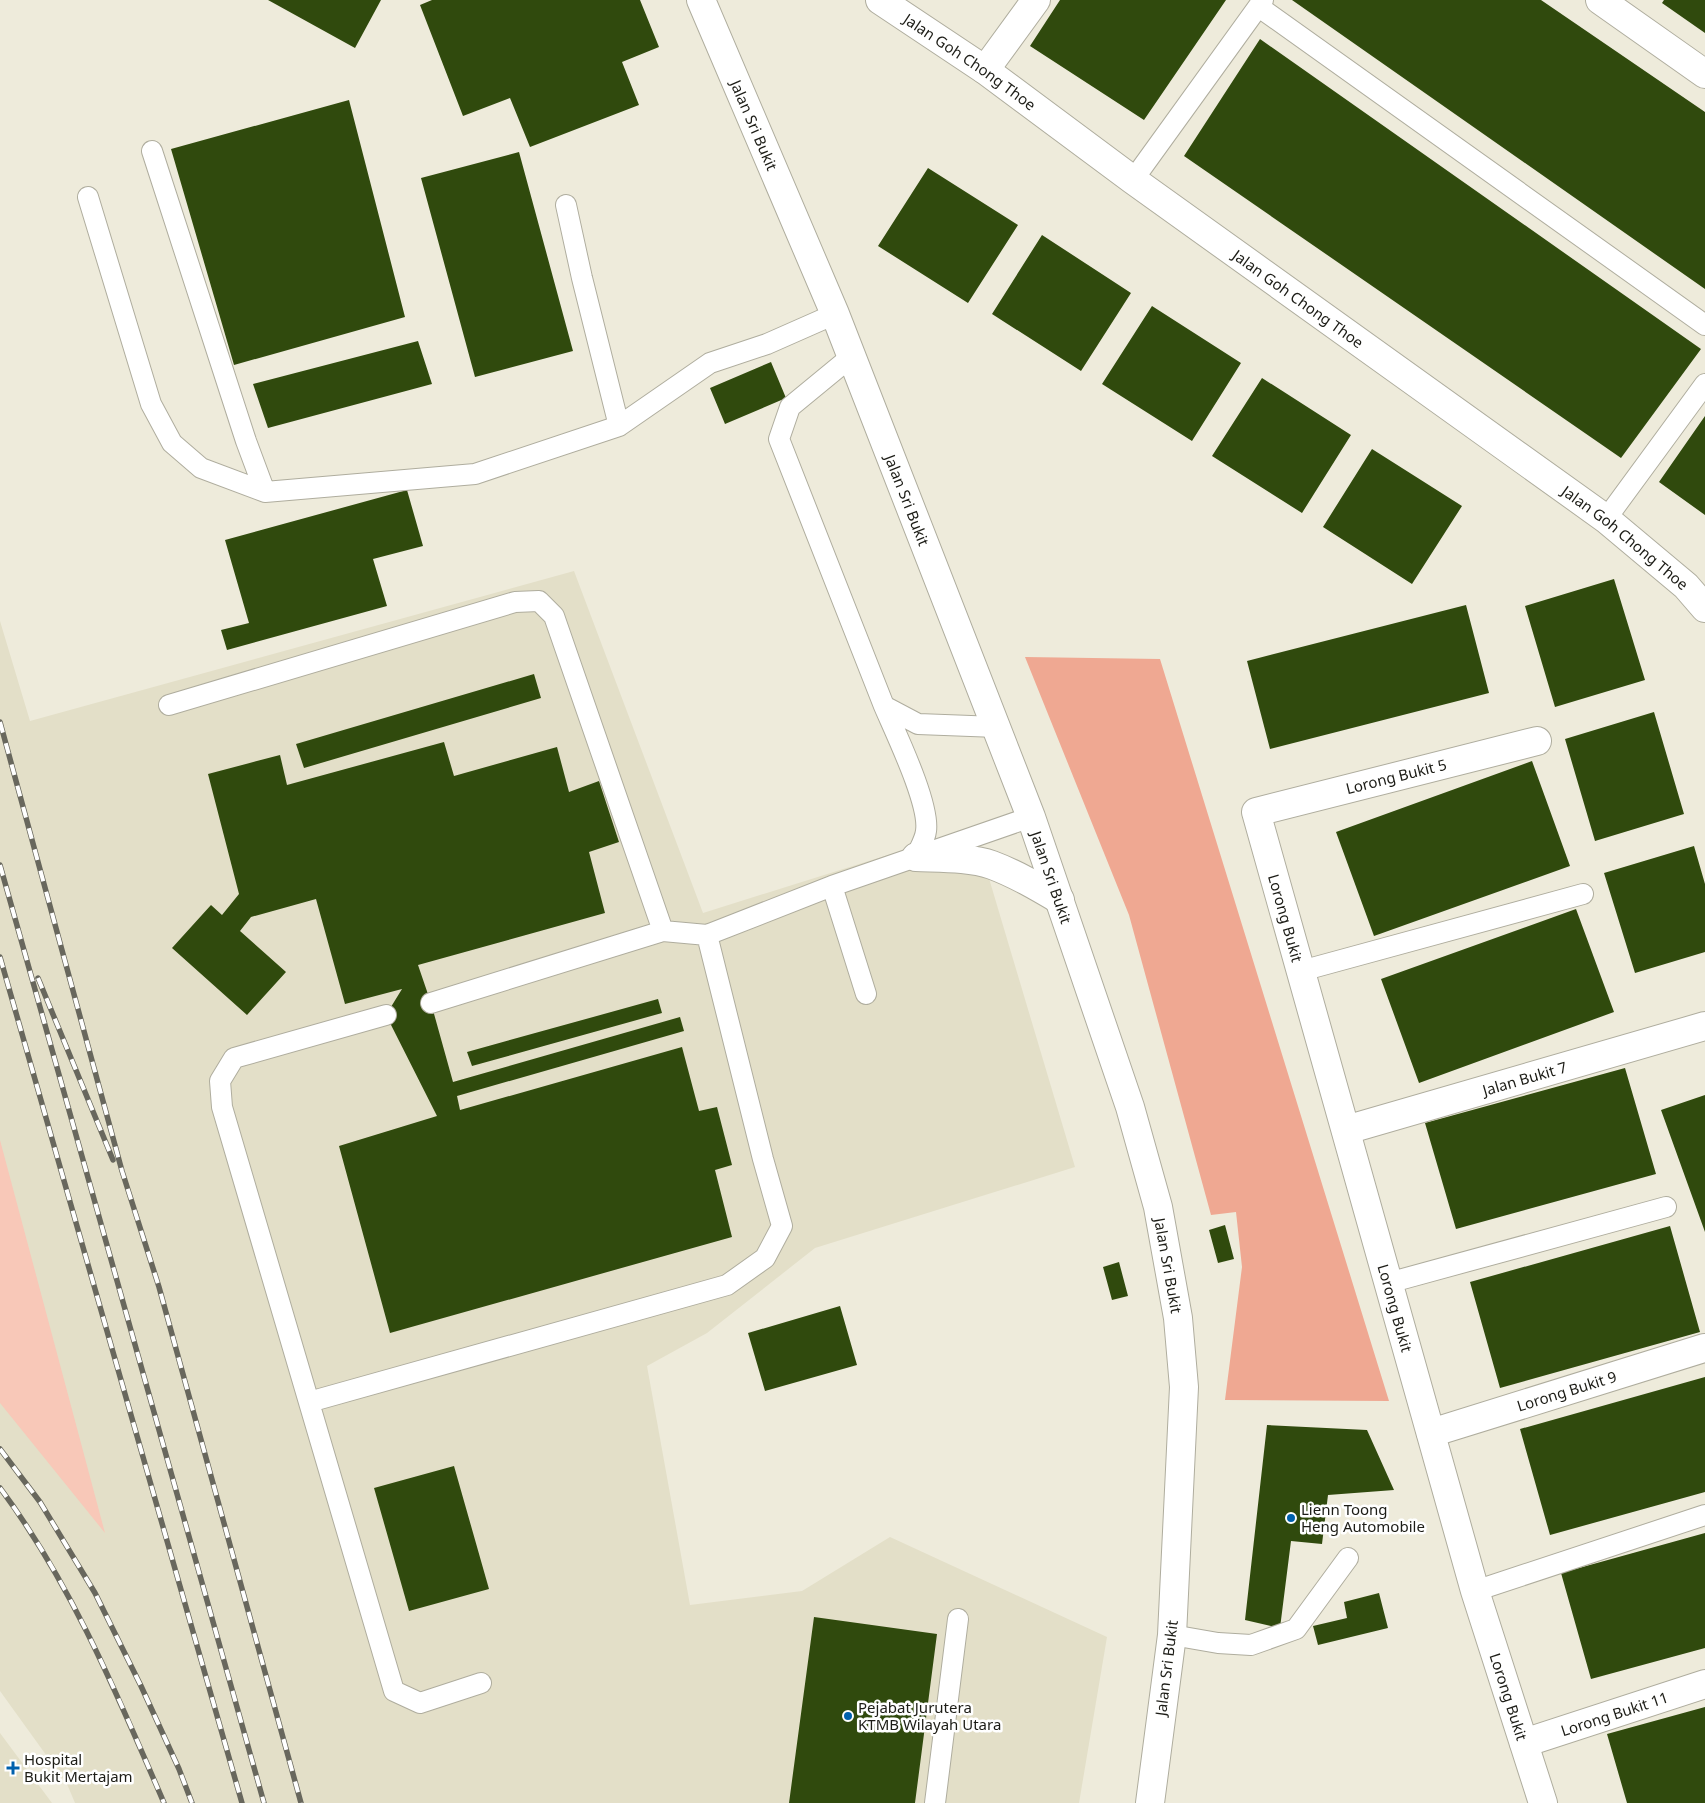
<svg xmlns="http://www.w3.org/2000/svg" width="1705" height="1803" font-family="'Noto Sans',sans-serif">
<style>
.built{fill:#e3dfc8}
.green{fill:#f8c8b8}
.forest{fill:#efa892}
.building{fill:#304a0d}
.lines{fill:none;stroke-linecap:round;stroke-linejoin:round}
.service-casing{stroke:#afad9e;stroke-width:22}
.minor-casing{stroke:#afad9e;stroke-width:30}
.tertiary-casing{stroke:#afad9e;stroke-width:30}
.service{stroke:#fff;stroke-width:20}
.minor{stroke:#fff;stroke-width:28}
.tertiary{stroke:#fff;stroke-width:28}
.rail-casing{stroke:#68675d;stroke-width:5.5}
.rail{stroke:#fff;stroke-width:4;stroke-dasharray:11;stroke-linecap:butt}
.poi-dot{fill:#0060ad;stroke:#fff;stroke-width:2}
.labels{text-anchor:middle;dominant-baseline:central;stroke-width:5;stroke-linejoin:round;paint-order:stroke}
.street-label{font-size:15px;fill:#1c1c16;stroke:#fff}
.poi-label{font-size:15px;fill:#1c1c16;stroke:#fff;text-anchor:start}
</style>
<rect width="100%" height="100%" fill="#eeebdb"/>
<path class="built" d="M574,571L703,913L974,828L1075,1167L815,1248L707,1333L647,1366L690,1605L802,1591L890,1537L1107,1637L1079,1803H75L67,1784L0,1691V621L30,721Z
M0,1733L52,1803H0Z"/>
<path class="green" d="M0,1140L105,1533L0,1403Z"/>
<path class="forest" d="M1025,657L1160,659L1389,1401L1225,1400L1242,1267L1236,1212L1211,1215L1129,915Z"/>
<path class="building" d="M268,0H381L355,48Z
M432,0H640L659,47L622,62L639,105L530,147L510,98L463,116L420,5Z
M1060,0H1226L1144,120L1030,46Z
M1292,0H1541L1705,112V289Z
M1664,0H1705V33L1662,3Z
M1260,39L1701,349L1621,458L1184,156Z
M349,100L405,317L234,365L171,149Z
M519,152L573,351L475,377L421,178Z
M928,168L1018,225L968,303L878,246Z
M1042,235L1131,293L1081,371L992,314Z
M1152,306L1241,363L1192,441L1102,384Z
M418,341L432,384L268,428L253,384Z
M771,362L786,398L725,424L710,388Z
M1262,378L1351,435L1302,513L1212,456Z
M1705,416V515L1659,482Z
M1372,449L1462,506L1412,584L1323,527Z
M407,490L423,546L373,559L387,606L227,650L221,630L249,623L225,540Z
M1614,579L1645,680L1555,707L1525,606Z
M1466,605L1489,693L1270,749L1247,661Z
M534,674L541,698L304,768L296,744Z
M1654,712L1684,814L1595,841L1565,739Z
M444,742L454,776L557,747L569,792L599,781L619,842L589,852L605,913L418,965L431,1003L453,1082L680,1017L684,1031L457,1096L460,1110L682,1047L699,1111L717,1107L732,1165L715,1170L732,1237L390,1333L339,1146L437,1116L386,1015L402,989L345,1004L316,899L251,917L240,931L286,972L247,1015L172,948L211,905L222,915L239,894L208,774L280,755L287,785Z
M1532,761L1570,866L1374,936L1336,832Z
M1694,846L1705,884V952L1635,973L1604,873Z
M1576,909L1614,1012L1419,1083L1381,979Z
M658,999L662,1013L472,1066L467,1052Z
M1625,1068L1656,1174L1456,1229L1425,1123Z
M1705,1095V1232L1661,1110Z
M1225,1225L1234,1259L1218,1263L1209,1230Z
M1670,1226L1700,1332L1500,1388L1470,1282Z
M1119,1262L1128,1296L1112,1300L1103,1267Z
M840,1306L857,1365L765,1391L748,1333Z
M1705,1377V1492L1550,1535L1520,1429Z
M1267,1425L1367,1430L1394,1490L1328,1495L1322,1544L1291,1541L1280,1628L1245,1620Z
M454,1466L489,1589L409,1611L374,1488Z
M1705,1533V1648L1591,1679L1561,1573Z
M1379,1593L1388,1628L1318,1645L1313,1626L1347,1618L1344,1602Z
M814,1617L937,1634L915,1803H789Z
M1705,1707V1803H1627L1607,1734Z"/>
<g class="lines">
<g class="service-casing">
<path id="service" d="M1259,7L1705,325
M152,151L246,441L265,492
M1133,180L1263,0
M88,197L151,404L172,443L201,468L265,492L475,474L619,426L710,363L767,344L835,314
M566,205L582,278L619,426
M852,356L790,407L779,439L884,706L918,724L997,727
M1606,519L1705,384
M169,705L515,602L539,601L554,616L663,931
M884,706C896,734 930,804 926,831C925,840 919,849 916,857
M832,886L866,994
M1301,971L1583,894
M431,1003L663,931L707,935L832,886L1031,817
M386,1015L234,1058L220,1081L222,1107L394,1691L420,1703L481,1683
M1388,1283L1666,1207
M309,1402L727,1285L765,1258L782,1226L763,1159L707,935
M1475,1591L1705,1515
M1172,1635L1218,1643L1251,1645L1296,1629L1348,1558
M935,1803L958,1619"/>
</g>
<g class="minor-casing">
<g id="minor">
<path id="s1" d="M880,0L985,70L1133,180L1606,519L1686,586L1705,608"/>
<path d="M1600,0L1705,74"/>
<path d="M985,70L1036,0"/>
<path id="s2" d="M1537,741L1256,812L1475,1591L1543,1803"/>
<path id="s3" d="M1346,1130L1705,1026"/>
<path id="s4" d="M1431,1433L1704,1348"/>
<path id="s5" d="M1524,1743L1705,1684"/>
</g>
</g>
<g class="tertiary-casing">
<g id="tertiary">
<path id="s6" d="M701,0L835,314L1031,817L1130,1107L1158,1207L1178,1318L1184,1387L1172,1635L1150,1803"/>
<path d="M916,857C939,858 970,857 992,865C1016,874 1038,887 1060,900"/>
</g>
</g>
<use href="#service" class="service"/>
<use href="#minor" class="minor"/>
<use href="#tertiary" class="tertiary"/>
<g class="rail-casing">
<path id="rail" d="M0,722L122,1171L159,1287L301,1803
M0,865L264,1803
M0,957L242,1803
M38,978L113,1160
M0,1449L40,1502L95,1593L141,1686L179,1769L192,1803
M0,1488C71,1583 117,1694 164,1803"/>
</g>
<use href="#rail" class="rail"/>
</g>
<g class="poi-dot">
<circle cx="1291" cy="1518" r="5"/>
<circle cx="848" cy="1716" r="5"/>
<path d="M10.5 1760.5h5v5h5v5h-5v5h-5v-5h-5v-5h5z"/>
</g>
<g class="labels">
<g class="street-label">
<text stroke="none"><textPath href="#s1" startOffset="109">Jalan Goh Chong Thoe</textPath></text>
<text stroke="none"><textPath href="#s6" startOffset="136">Jalan Sri Bukit</textPath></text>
<text stroke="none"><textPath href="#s1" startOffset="514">Jalan Goh Chong Thoe</textPath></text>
<text stroke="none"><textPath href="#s6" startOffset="541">Jalan Sri Bukit</textPath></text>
<text stroke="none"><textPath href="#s1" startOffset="919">Jalan Goh Chong Thoe</textPath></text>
<text transform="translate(1396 776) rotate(-14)">Lorong Bukit 5</text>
<text stroke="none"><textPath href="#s6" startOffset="945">Jalan Sri Bukit</textPath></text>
<text stroke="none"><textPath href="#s2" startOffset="400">Lorong Bukit</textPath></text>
<text stroke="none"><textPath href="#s3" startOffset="186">Jalan Bukit 7</textPath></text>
<text stroke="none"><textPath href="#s6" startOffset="1351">Jalan Sri Bukit</textPath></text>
<text stroke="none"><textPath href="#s2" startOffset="805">Lorong Bukit</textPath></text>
<text stroke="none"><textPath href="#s4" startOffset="142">Lorong Bukit 9</textPath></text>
<text transform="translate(1166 1668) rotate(-83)">Jalan Sri Bukit</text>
<text stroke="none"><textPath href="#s2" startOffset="1210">Lorong Bukit</textPath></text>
<text stroke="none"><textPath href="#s5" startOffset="95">Lorong Bukit 11</textPath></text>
</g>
<g class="poi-label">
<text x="1301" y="1509">Lienn Toong<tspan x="1301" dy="17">Heng Automobile</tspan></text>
<text x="858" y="1707">Pejabat Jurutera<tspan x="858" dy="17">KTMB Wilayah Utara</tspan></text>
<text x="24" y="1759">Hospital<tspan x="24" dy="17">Bukit Mertajam</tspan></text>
</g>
</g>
</svg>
